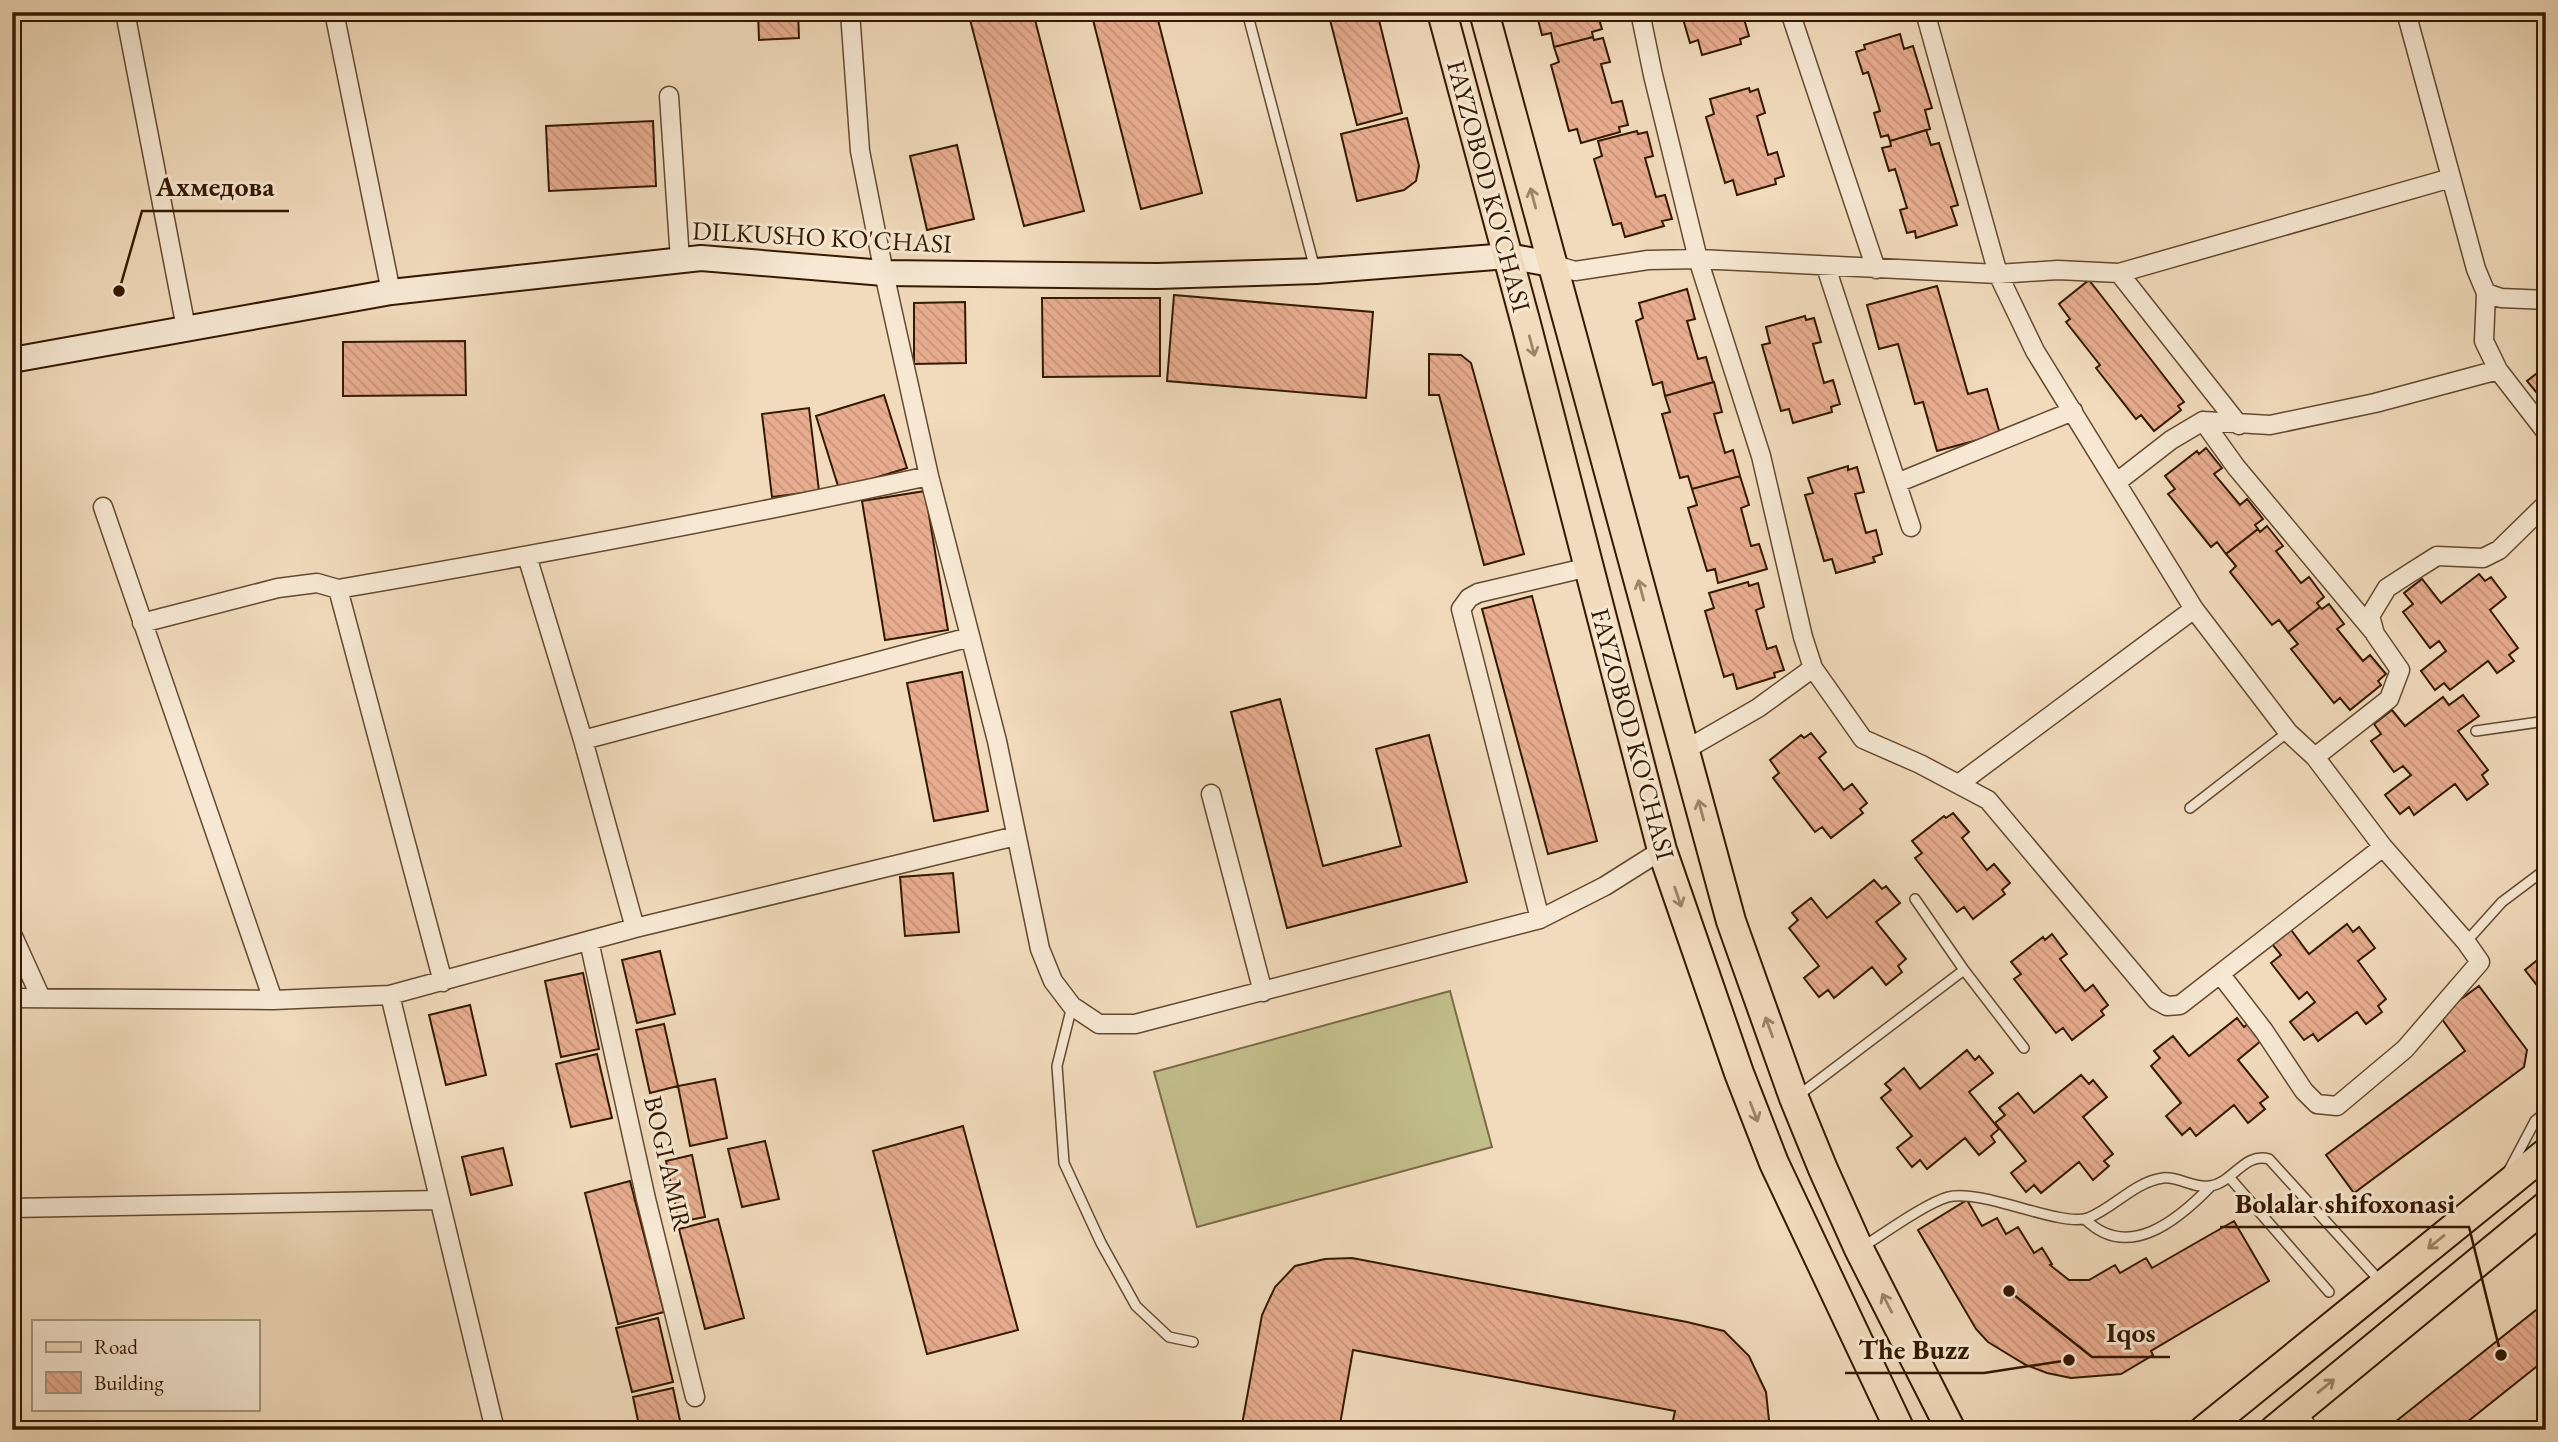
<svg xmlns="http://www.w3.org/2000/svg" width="2558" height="1442" font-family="'EB Garamond',serif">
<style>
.grass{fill:#c2be8b;stroke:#7b6c46;stroke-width:2}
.building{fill:url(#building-back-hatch);stroke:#341900;stroke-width:2}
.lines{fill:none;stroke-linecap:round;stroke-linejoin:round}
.lane-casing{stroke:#634a2f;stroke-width:12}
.street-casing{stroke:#634a2f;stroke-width:21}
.secondary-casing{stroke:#341900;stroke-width:28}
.primary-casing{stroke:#341900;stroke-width:32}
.lane{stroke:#f6e8d3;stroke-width:9}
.street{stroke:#f6e8d3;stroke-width:18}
.secondary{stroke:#f6e8d3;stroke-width:24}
.primary{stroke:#f1dbbc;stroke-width:28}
.oneway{stroke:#9c8467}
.labels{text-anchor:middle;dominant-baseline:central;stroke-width:6;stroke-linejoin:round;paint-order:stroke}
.street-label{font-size:26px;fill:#341900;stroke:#f6e8d3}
.leader{fill:none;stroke:#341900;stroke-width:2.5}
.callout-dot{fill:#341900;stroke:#f6e8d3;stroke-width:2.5}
.callout-label{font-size:28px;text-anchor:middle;font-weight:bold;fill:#341900;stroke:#f6e8d3;stroke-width:6;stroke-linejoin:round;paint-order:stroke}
</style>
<defs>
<pattern id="building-back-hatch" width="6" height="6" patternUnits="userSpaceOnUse" patternTransform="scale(1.75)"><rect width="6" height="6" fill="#e8ad90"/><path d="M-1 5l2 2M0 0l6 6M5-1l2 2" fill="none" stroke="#c8947a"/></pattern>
</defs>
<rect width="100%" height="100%" fill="#f1dbbc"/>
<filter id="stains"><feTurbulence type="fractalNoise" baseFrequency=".00286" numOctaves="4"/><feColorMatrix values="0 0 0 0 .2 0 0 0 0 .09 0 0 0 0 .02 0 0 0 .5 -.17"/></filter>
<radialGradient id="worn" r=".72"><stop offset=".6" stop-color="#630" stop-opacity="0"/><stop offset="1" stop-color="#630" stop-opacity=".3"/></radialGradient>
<path class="grass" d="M1450,991L1492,1147L1197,1227L1154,1072Z"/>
<path class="building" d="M758,12H798L799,38L759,40Z
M968,12H1033L1084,211L1024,226Z
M1091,12H1156L1202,193L1141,209Z
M1328,12H1377L1402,113L1357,125Z
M1536,12H1597L1602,29L1592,32L1593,37L1554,47L1551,33L1542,35Z
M1681,12H1732L1733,15L1742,12L1749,36L1740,39L1741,44L1702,55L1698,40L1690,43Z
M1900,34L1904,49L1913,46L1932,108L1925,110L1930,129L1890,141L1888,135L1881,137L1874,113L1880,111L1868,72L1863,74L1856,52L1865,49L1864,45Z
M1593,37L1594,40L1603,38L1610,62L1601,64L1612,103L1622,101L1628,125L1619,127L1620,132L1581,143L1577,129L1569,131L1551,65L1559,62L1554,47Z
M1749,88L1750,92L1758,89L1765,113L1757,116L1768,155L1777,152L1784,176L1775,179L1776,184L1737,195L1733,180L1725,183L1706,117L1714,114L1710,99Z
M1407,118L1419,166L1416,181L1404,190L1357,201L1341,134Z
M653,121L656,186L549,191L546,126Z
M1926,130L1931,145L1939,143L1958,205L1951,207L1957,225L1916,238L1915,231L1907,233L1900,210L1907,208L1895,169L1889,171L1882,148L1891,146L1890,141Z
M1637,131L1638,134L1647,132L1653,156L1645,158L1656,197L1665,195L1672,219L1662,221L1664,226L1625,237L1621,223L1613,225L1594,159L1602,156L1598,141Z
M957,145L974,219L927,230L910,156Z
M2089,280L2184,402L2178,406L2181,410L2154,431L2141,415L2136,419L2096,368L2100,365L2066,322L2070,319L2059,304Z
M1937,286L1968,394L1987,389L2000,434L1937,451L1923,402L1915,404L1898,344L1879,349L1867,305Z
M1687,289L1695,319L1687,321L1698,359L1706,357L1713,382L1665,396L1662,382L1653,385L1636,321L1643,318L1639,303Z
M1174,295L1373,312L1366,398L1167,381Z
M1042,298H1160V376L1043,377Z
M965,302L966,363L914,364V303Z
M1805,316L1806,320L1814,318L1821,342L1813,344L1824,383L1833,380L1840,404L1831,407L1832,412L1793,423L1789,409L1781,411L1762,345L1770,343L1766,327Z
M465,341L466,395L343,396V342Z
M1429,354L1461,355L1471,363L1524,554L1484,565L1439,395H1429Z
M2546,366V404L2527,381Z
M1714,382L1722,412L1714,414L1725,453L1733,450L1740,476L1692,489L1688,476L1680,478L1662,414L1670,412L1665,396Z
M884,395L907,468L839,489L816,416Z
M809,408L819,491L772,497L762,414Z
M2206,448L2222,468L2214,474L2240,505L2247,499L2263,519L2255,525L2258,529L2226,554L2217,542L2211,547L2168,494L2175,489L2165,476L2197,451L2199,454Z
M1848,466V470L1857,467L1864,492L1855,494L1866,533L1876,530L1882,554L1873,557L1875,562L1836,573L1832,559L1824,561L1805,495L1813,493L1808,478Z
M1740,476L1749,505L1741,508L1751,546L1759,544L1767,569L1718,583L1715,569L1707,571L1688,508L1697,505L1692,489Z
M925,491L948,630L885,640L862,501Z
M2267,526L2283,546L2276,551L2301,583L2309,577L2324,597L2317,603L2320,607L2288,632L2279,620L2272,625L2230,572L2236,566L2226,554L2258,529L2260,532Z
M2479,574L2485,581L2491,577L2506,597L2490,610L2518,648L2509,655L2514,661L2497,673L2488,661L2450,690L2444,683L2435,690L2421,671L2446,651L2439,641L2430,648L2403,612L2413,604L2404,593L2422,579L2441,603Z
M1748,582L1749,586L1758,583L1764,607L1756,610L1767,649L1776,646L1784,670L1774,673L1775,677L1737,689L1733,674L1724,677L1705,611L1714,608L1709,593Z
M1532,596L1597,841L1548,854L1482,609Z
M2329,604L2344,624L2337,629L2363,661L2370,655L2386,674L2378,681L2381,685L2350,710L2340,698L2334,703L2291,649L2298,644L2288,632L2320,607L2322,609Z
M962,672L988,811L934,821L907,683Z
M2463,695L2479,716L2458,731L2488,770L2482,775L2488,784L2467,800L2455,784L2414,815L2409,807L2400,814L2385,795L2411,775L2403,766L2394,772L2371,741L2381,734L2374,724L2392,710L2405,726L2443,697L2449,705Z
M1280,699L1323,866L1401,846L1376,749L1429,735L1467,882L1287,928L1231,712Z
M1811,733L1826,752L1819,758L1844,790L1852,784L1867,803L1860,809L1863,813L1831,838L1822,827L1815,832L1773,778L1779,773L1770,760L1801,735L1804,738Z
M1953,813L1969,832L1962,838L1987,870L1994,864L2010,883L2002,890L2005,894L1973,919L1964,907L1957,912L1915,858L1922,853L1912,841L1944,816L1946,818Z
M953,873L959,932L905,936L900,877Z
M1874,880L1882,889L1886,886L1900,903L1876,922L1906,959L1898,966L1902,972L1886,985L1872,967L1834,998L1828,990L1819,997L1804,978L1819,966L1789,928L1798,920L1792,913L1811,898L1827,918Z
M2347,924L2353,932L2359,927L2375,948L2358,961L2386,999L2378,1006L2382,1012L2366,1024L2357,1012L2318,1041L2313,1034L2304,1040L2290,1022L2315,1002L2307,992L2299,999L2271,963L2281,955L2272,944L2291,930L2309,954Z
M2052,934L2067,954L2060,959L2085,991L2093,985L2108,1005L2101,1011L2104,1015L2072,1040L2063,1028L2056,1033L2014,979L2021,974L2011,962L2043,937L2045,940Z
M660,951L675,1014L637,1023L622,960Z
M2546,953V997L2525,970Z
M583,973L599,1049L561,1057L545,981Z
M2479,986L2527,1050L2524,1067L2354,1193L2326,1155L2465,1051L2439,1015Z
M470,1005L486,1075L446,1085L429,1015Z
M2237,1018L2244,1027L2249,1023L2262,1040L2238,1060L2268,1097L2260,1103L2265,1109L2248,1123L2234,1105L2196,1136L2190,1128L2182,1135L2166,1116L2181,1103L2151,1066L2160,1058L2154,1051L2173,1036L2189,1056Z
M664,1024L678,1086L650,1093L636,1030Z
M1967,1050L1975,1060L1979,1056L1993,1073L1969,1092L1999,1129L1991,1136L1995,1142L1979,1155L1965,1138L1927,1169L1920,1160L1912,1167L1897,1148L1912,1136L1881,1098L1891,1090L1885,1084L1904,1068L1920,1089Z
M597,1054L612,1118L571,1127L556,1064Z
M2081,1075L2089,1084L2093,1080L2107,1097L2083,1117L2113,1154L2104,1161L2109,1166L2093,1180L2079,1162L2041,1193L2034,1185L2026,1192L2011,1173L2026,1161L1995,1123L2005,1115L1999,1108L2018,1093L2034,1113Z
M715,1079L727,1138L690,1146L678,1086Z
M963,1126L1018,1330L927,1354L873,1151Z
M765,1141L779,1199L742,1207L728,1149Z
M503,1148L512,1185L471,1195L462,1157Z
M692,1155L705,1217L679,1222L666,1161Z
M630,1181L664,1312L618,1324L585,1193Z
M1967,1200L1982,1226L1997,1218L2006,1234L2018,1227L2034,1253L2042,1248L2052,1264L2050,1265L2069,1280H2089L2115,1265L2120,1273L2146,1258L2152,1268L2234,1221L2269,1281L2151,1351L2153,1355L2121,1374L2071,1378L2047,1373L2026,1365L1988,1342L1976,1329L1918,1230Z
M718,1219L744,1318L705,1329L679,1229Z
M1352,1258L1687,1322L1724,1331L1749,1356L1766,1392L1770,1430H1671L1675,1411L1353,1350L1339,1430H1241L1262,1315L1275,1287L1295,1266L1325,1259Z
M2546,1302V1359L2457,1430H2385Z
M658,1318L673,1382L632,1392L616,1328Z
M673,1388L682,1430H640L633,1397Z"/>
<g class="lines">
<g class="lane-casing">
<path id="lane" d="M1247,12L1315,269
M2476,731L2546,721
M2190,808L2288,732
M1915,899L1964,970
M2466,942L2502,902L2546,869
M1072,1006L1057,1066L1064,1163L1101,1243L1136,1306L1169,1337L1193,1342
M1799,1095L1964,970L2024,1048
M2508,1172L2535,1121L2546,1112
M2229,1177L2329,1292
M2085,1219C2128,1262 2178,1220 2211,1186
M1861,1248C1882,1235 1926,1203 1948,1197C1973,1190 2028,1212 2057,1217C2066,1219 2079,1221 2088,1218C2114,1208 2134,1182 2163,1178C2178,1176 2194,1189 2210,1186C2233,1183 2244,1152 2269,1159L2380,1281
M2302,1411L2314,1430"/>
</g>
<g class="street-casing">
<path id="street" d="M125,12L186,328
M334,12L391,292
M850,12L860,151L884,273L929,476L997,741L1040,949L1053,981L1072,1006L1099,1024H1135L1540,919L1605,886L1662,850
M1640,12L1653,75L1698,259L1761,456L1803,637L1813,668L1863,739L1920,764L1988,800L2156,1000L2167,1006L2180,1005L2383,847L2315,757L2288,732L2194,609L2035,351L1998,274L1925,12
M1790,12L1876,269
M2406,12L2476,269L2486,293L2484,341L2498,370L2546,432
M669,96L680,260
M1551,264L1575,271L1648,260L1698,259L1998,274L2058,270L2119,273L2451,178
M1826,267L1911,527
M2119,273L2239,425
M2486,293L2501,298L2546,300
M2203,421L2236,467L2373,631
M2117,482L2171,440L2203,421L2270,425L2375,403L2498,370
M1897,483L2073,411
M103,507L273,1000
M527,556L583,740L635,928
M338,589L443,982
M142,623L278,588L317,583L338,589C536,555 733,518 929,476
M583,740L970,637
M1685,750L1758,708L1813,668
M2315,757L2389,699L2400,670L2375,634L2370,616L2387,588L2410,573L2437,556L2483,558L2499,550L2546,504
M1960,783L2194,609
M1211,794L1263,992
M1540,919L1461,609L1469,598L1478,593L1589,567
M12,934L41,998
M589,941L646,1199L695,1397
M2221,975L2264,1031L2304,1091L2317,1104L2337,1106L2405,1049L2480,962L2466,942L2383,847
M390,995L635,928L1016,836
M12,998L273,1000L390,995L495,1430
M12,1208L439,1200"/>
</g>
<g class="secondary-casing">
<path id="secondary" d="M12,360L391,292L701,258L884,273L1157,276L1316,271L1508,256L1551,264"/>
</g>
<g class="primary-casing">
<path id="primary" d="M1442,12L1526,324L1662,850L1739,1073L1774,1163L1900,1430
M1484,12L1731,921L1794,1098L1823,1169L1859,1249L1951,1430
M2204,1430L2546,1153
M2274,1430L2546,1206"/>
</g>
<use href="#lane" class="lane"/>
<use href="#street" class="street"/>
<use href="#secondary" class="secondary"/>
<use href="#primary" class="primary"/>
</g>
<defs><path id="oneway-shaft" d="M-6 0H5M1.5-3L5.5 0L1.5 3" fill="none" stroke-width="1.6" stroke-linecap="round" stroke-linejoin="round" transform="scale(1.75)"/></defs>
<g class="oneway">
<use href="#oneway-shaft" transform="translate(1533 198) rotate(-105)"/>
<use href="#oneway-shaft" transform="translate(1532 346) rotate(75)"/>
<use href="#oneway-shaft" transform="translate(1641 590) rotate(-105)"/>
<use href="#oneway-shaft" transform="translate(1701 810) rotate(-105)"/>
<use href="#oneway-shaft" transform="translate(1678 897) rotate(71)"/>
<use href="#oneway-shaft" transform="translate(1769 1027) rotate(-110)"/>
<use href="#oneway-shaft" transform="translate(1754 1112) rotate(69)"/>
<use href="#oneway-shaft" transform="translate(2436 1242) rotate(141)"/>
<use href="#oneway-shaft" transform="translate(1887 1303) rotate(-117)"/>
<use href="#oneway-shaft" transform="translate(2326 1386) rotate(-39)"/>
</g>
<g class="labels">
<g class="street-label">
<text transform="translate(1489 186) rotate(75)">FAYZOBOD KO'CHASI</text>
<text transform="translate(822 237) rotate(3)">DILKUSHO KO'CHASI</text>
<text transform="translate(1633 734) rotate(75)">FAYZOBOD KO'CHASI</text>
<text transform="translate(668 1163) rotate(77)">BOGI AMIR</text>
</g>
</g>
<path class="leader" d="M119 291L142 211H289M2501 1355L2469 1227H2220M2009 1291L2092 1357H2170M2069 1360L1984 1373H1845"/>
<g class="callout-dot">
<circle cx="119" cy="291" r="7"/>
<circle cx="2501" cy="1355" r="7"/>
<circle cx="2009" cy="1291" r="7"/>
<circle cx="2069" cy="1360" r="7"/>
</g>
<g class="callout-label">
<text x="215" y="196">Ахмедова</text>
<text x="2345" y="1213">Bolalar shifoxonasi</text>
<text x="2131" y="1342">Iqos</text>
<text x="1914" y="1359">The Buzz</text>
</g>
<rect width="2558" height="1442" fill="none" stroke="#f1dbbc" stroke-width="42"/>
<rect x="14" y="14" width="2530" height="1414" fill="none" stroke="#341900" stroke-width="3.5"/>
<rect x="21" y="21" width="2516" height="1400" fill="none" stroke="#341900" stroke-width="2"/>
<rect x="32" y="1320" width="228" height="91" fill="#f6e8d3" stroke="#a8957f" stroke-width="2"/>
<rect x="46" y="1342" width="35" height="10" fill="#f1dbbc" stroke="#a8957f" stroke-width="2"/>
<text x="94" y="1354" font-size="21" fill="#341900">Road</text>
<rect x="46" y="1372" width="35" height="21" fill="url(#building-back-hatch)" stroke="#a8957f" stroke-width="2"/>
<text x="94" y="1390" font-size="21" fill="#341900">Building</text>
<rect width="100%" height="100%" filter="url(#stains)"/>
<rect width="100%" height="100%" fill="url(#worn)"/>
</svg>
